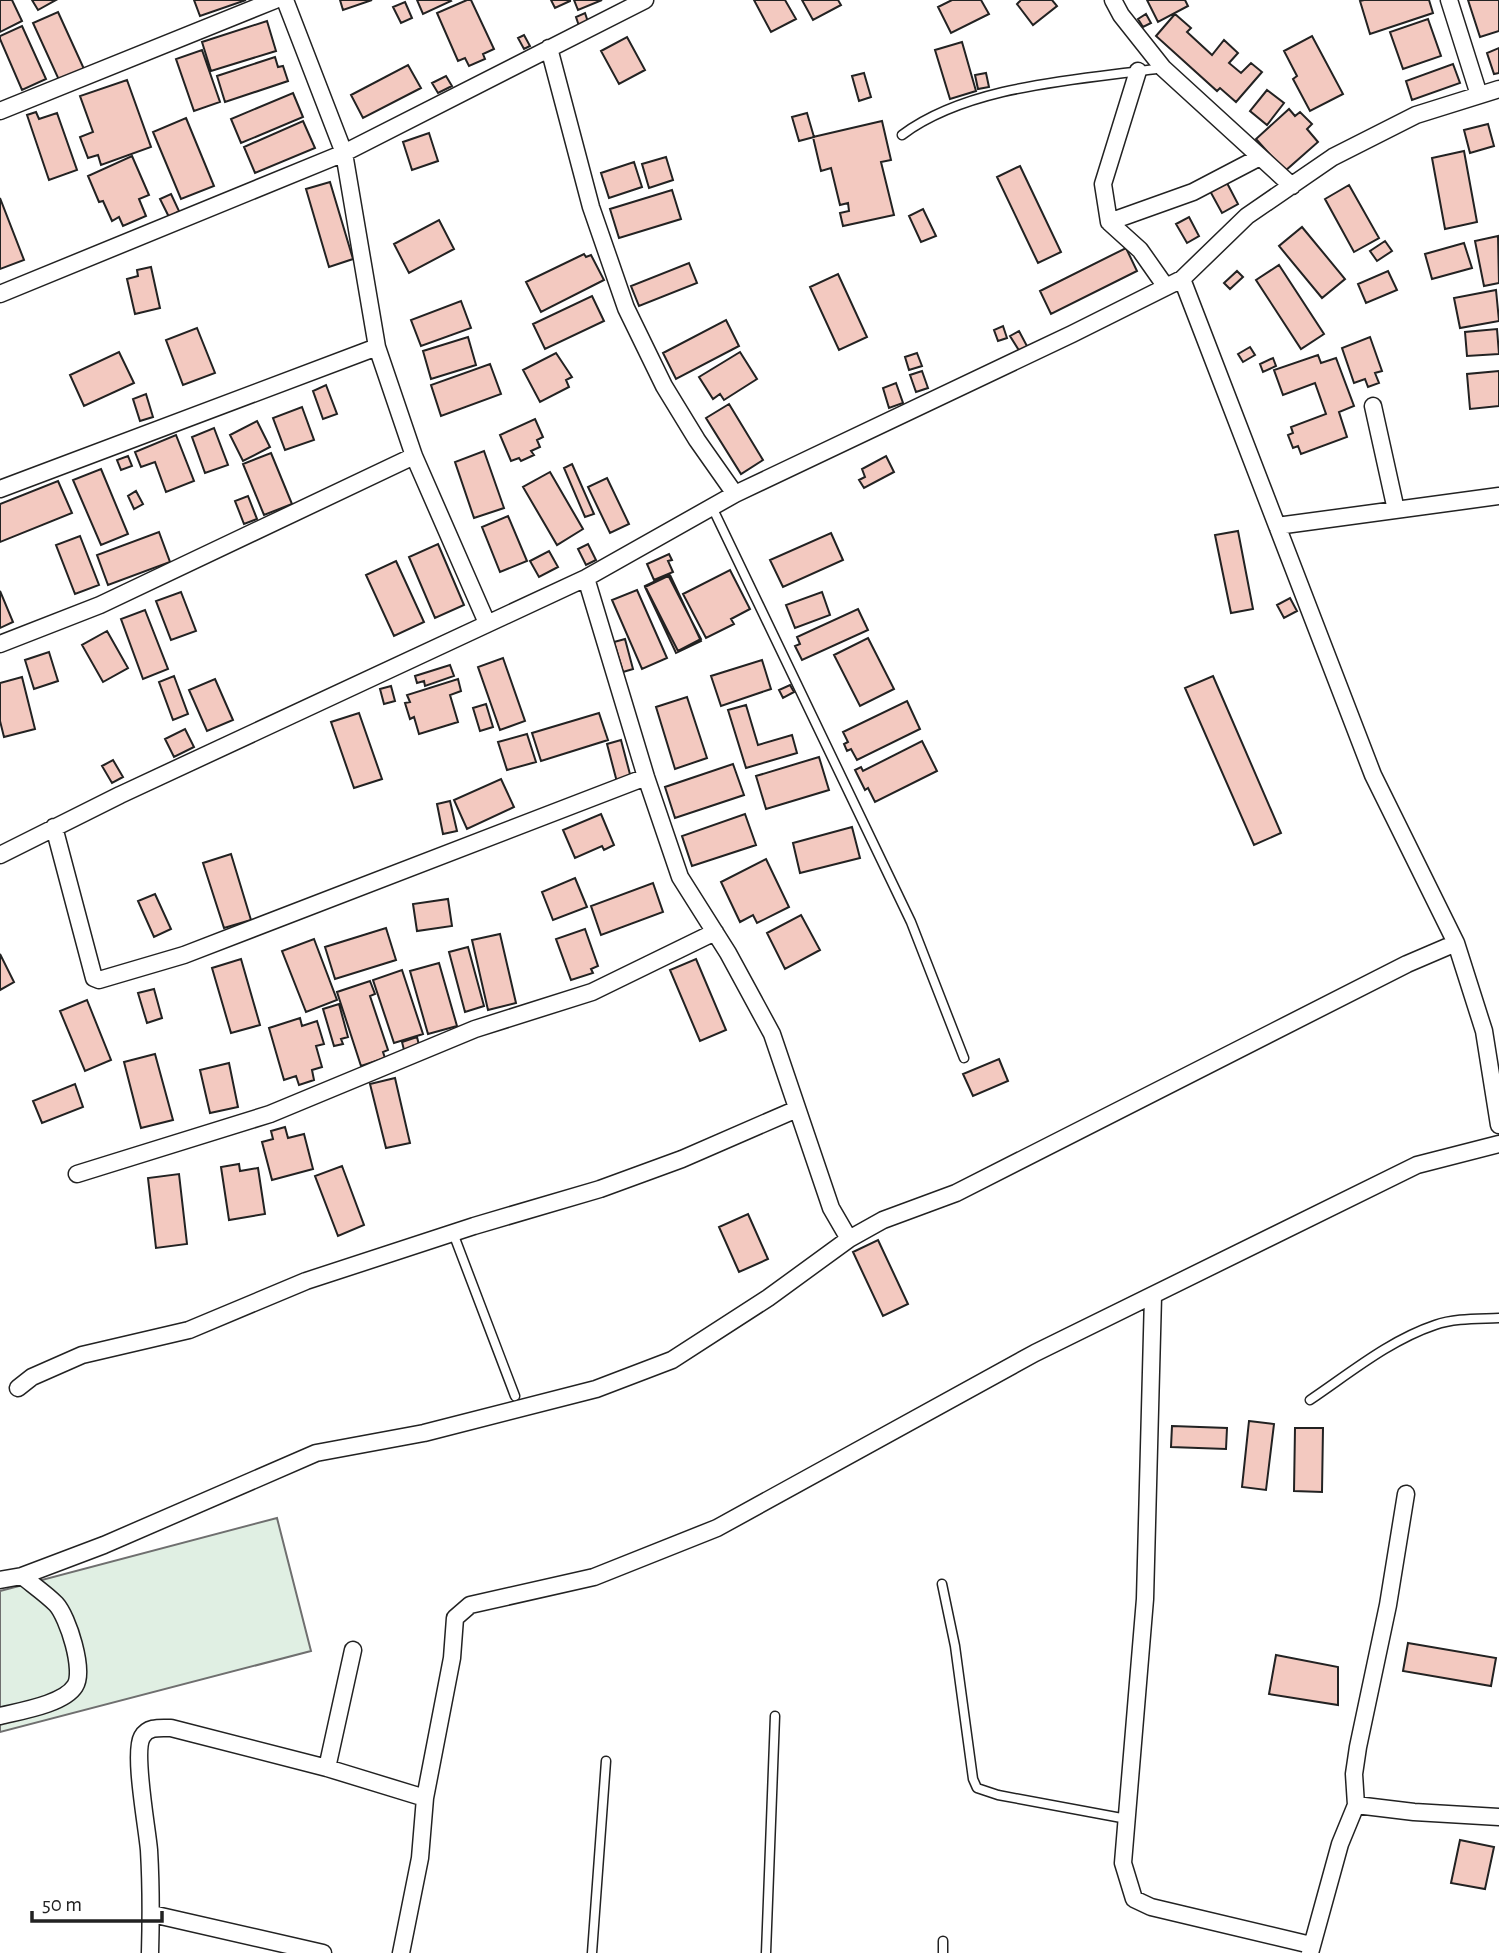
<svg xmlns="http://www.w3.org/2000/svg" width="1499" height="1953" font-family="'Alegreya Sans',sans-serif">
<style>
.green{fill:#e0efe3;stroke:#6f6f6f;stroke-width:2}
.building{fill:#f3c9c0;stroke:#222;stroke-width:2}
.lines{fill:none;stroke-linecap:round;stroke-linejoin:round}
.service-casing{stroke:#222;stroke-width:11}
.minor-casing{stroke:#222;stroke-width:19}
.service{stroke:#fff;stroke-width:8}
.minor{stroke:#fff;stroke-width:16}
</style>
<rect width="100%" height="100%" fill="#fff"/>
<path class="green" d="M277,1518L311,1651L0,1732V1591Z"/>
<path class="building" d="M0,0H12L22,21L0,32Z
M32,0H56L38,10Z
M194,0H246L200,16Z
M340,0H372L343,10Z
M417,0H450L451,1L423,14Z
M467,0H471L494,49L483,54L485,59L469,66L465,58L458,61L437,13Z
M551,0H570V1L555,8Z
M574,0H602L578,10Z
M754,0H785L796,19L771,32Z
M802,0H838L841,5L813,20Z
M952,0H981L989,14L951,33L938,7Z
M1021,0H1052L1057,6L1033,25L1017,4Z
M1147,0H1185L1188,6L1158,22Z
M1364,0H1429L1433,13L1370,34L1360,1Z
M1468,0H1499V31L1480,37Z
M405,2L412,18L401,23L393,7Z
M58,12L84,69L59,80L33,23Z
M585,13L588,22L579,26L576,17Z
M1146,14L1151,23L1143,27L1138,19Z
M1175,14L1191,28L1187,32L1212,55L1224,40L1238,53L1229,63L1241,73L1251,63L1262,72L1236,102L1220,88L1217,91L1156,36Z
M1428,19L1441,56L1403,69L1390,32Z
M267,21L276,51L211,71L202,42Z
M22,26L46,79L22,90L0,39V36Z
M524,35L530,46L524,49L518,38Z
M1312,36L1343,94L1310,111L1293,79L1297,76L1284,51Z
M627,37L645,70L619,84L601,51Z
M962,42L976,91L950,99L935,50Z
M1499,48V73L1494,74L1487,53Z
M202,50L220,102L194,111L176,59Z
M275,57L278,67L283,66L288,81L225,102L217,76Z
M1453,64L1460,83L1412,100L1406,81Z
M408,65L421,88L363,118L351,95Z
M864,73L871,97L859,101L852,76Z
M986,73L989,87L978,89L975,75Z
M446,76L452,86L438,93L432,83Z
M127,80L151,147L101,165L98,155L88,158L80,137L93,132L80,96Z
M1267,90L1284,103L1267,125L1250,111Z
M293,93L303,117L241,143L231,119Z
M1289,109L1295,116L1300,112L1312,124L1307,129L1318,142L1285,171L1256,139Z
M36,112L39,119L57,113L77,170L49,180L27,115Z
M807,113L814,137L799,141L792,117Z
M186,118L214,186L181,199L153,132Z
M303,121L315,148L255,173L244,147Z
M882,121L891,160L881,162L894,215L843,226L840,213L849,211L848,203L840,205L831,168L821,171L813,137Z
M1488,124L1494,146L1470,153L1464,130Z
M429,133L438,161L412,170L403,142Z
M1464,151L1477,222L1445,229L1432,158Z
M132,156L149,195L139,199L146,216L123,226L119,217L112,221L103,201L99,202L88,176Z
M666,157L673,180L649,188L642,164Z
M634,162L642,187L609,198L601,173Z
M1020,166L1061,252L1038,263L997,177Z
M330,182L353,259L329,267L306,189Z
M1227,183L1238,204L1222,213L1210,191Z
M1349,185L1379,238L1354,252L1325,199Z
M672,190L681,219L619,238L610,209Z
M171,194L179,211L169,217L160,199Z
M0,198L24,260L0,269Z
M923,209L936,236L921,242L909,216Z
M1189,217L1199,236L1187,243L1176,224Z
M439,220L454,249L409,273L394,244Z
M1302,227L1345,279L1322,298L1279,246Z
M1498,236L1499,283L1484,286L1475,241Z
M1385,241L1392,251L1377,261L1370,251Z
M1464,243L1472,268L1432,279L1425,254Z
M1126,248L1137,271L1051,314L1040,291Z
M584,254L586,257L591,255L604,280L541,312L526,282Z
M689,263L697,283L639,306L631,286Z
M1279,265L1324,334L1301,349L1256,280Z
M151,267L160,308L135,314L127,279L138,276L137,270Z
M1237,271L1243,277L1230,289L1224,283Z
M1388,271L1397,290L1366,303L1358,284Z
M838,274L867,337L839,350L810,287Z
M1496,290L1499,321L1460,328L1454,298Z
M592,296L604,321L545,349L533,324Z
M461,301L471,328L421,346L411,320Z
M726,320L739,346L676,379L663,353Z
M1003,326L1007,338L998,341L994,330Z
M197,328L215,373L183,385L166,340Z
M1497,329L1499,354L1467,356L1465,332Z
M1019,331L1028,348L1020,352L1010,336Z
M468,337L476,365L431,379L423,351Z
M1370,337L1382,371L1375,373L1379,383L1368,387L1365,379L1354,383L1342,348Z
M1250,347L1255,355L1243,362L1238,354Z
M119,352L134,383L84,406L70,375Z
M740,352L757,379L724,400L720,394L713,399L699,377Z
M556,353L572,377L566,380L569,387L540,402L523,370Z
M917,353L922,366L909,370L905,357Z
M1318,355L1321,363L1336,358L1354,406L1339,412L1347,437L1301,454L1298,446L1293,448L1288,435L1293,433L1291,427L1326,414L1315,383L1283,395L1274,370Z
M1273,358L1276,366L1263,372L1260,364Z
M490,364L501,394L441,416L431,385Z
M922,371L928,388L916,392L910,375Z
M1499,371V406L1470,409L1467,374Z
M896,383L903,403L889,408L883,388Z
M326,385L337,414L323,419L313,391Z
M146,394L153,417L140,421L133,399Z
M729,404L763,460L741,474L706,418Z
M302,407L314,440L285,450L273,418Z
M535,419L543,437L537,440L540,447L531,451L534,455L521,461L519,458L511,461L500,435Z
M257,421L270,447L243,461L230,435Z
M214,428L228,465L205,473L192,437Z
M176,435L194,481L166,492L155,462L141,467L135,452Z
M484,451L504,508L474,518L455,462Z
M271,453L292,504L264,515L243,464Z
M128,456L132,466L121,470L117,460Z
M886,456L894,472L864,488L859,480L865,477L862,469Z
M572,464L594,514L585,517L564,468Z
M101,469L128,534L101,545L73,480Z
M550,472L583,529L557,545L523,487Z
M607,478L629,524L610,533L588,487Z
M58,481L72,513L0,542V504Z
M136,491L143,504L134,509L128,496Z
M248,496L257,519L244,524L235,501Z
M508,516L527,561L500,572L482,527Z
M1238,531L1253,609L1231,613L1215,535Z
M159,532L170,562L108,585L97,555Z
M831,533L843,560L783,587L770,560Z
M80,536L99,585L75,594L56,545Z
M438,544L464,605L435,618L409,557Z
M588,544L596,560L586,565L578,549Z
M549,551L558,567L539,577L530,561Z
M669,554L672,560L668,561L673,572L654,580L647,564Z
M396,561L424,622L394,636L366,575Z
M730,570L750,609L731,619L734,624L706,638L683,594Z
M668,575L701,639L678,651L645,586Z
M670,575L701,641L676,653L645,587Z
M637,590L667,658L642,669L612,600Z
M0,591L13,622L0,628Z
M181,592L196,631L171,640L156,601Z
M822,592L830,615L795,628L786,605Z
M1290,598L1297,611L1284,618L1277,605Z
M858,609L868,630L802,660L795,646L800,644L797,637Z
M145,610L168,669L143,679L121,619Z
M107,631L128,668L103,682L82,645Z
M868,638L894,689L860,706L834,655Z
M625,639L633,669L623,672L614,642Z
M49,652L58,681L34,689L25,660Z
M503,658L525,721L500,730L478,667Z
M762,660L771,689L721,706L711,676Z
M450,665L454,676L425,686L424,681L417,683L415,676Z
M174,676L188,714L173,720L159,682Z
M1213,676L1281,833L1254,845L1185,688Z
M22,677L35,729L4,737L0,721V683Z
M215,679L233,720L207,731L189,690Z
M458,679L461,691L450,695L458,722L419,734L414,717L410,719L405,703L410,702L407,695Z
M790,685L794,692L783,698L779,690Z
M391,686L395,701L384,704L380,689Z
M687,697L707,758L675,769L656,707Z
M907,701L920,729L857,760L851,749L847,751L844,744L848,742L843,732Z
M486,704L493,727L480,731L473,708Z
M746,705L758,745L792,735L797,753L746,768L728,710Z
M359,713L382,779L354,788L331,722Z
M599,713L608,740L541,761L532,733Z
M185,729L194,747L174,757L165,739Z
M527,734L536,762L507,770L498,742Z
M621,740L631,778L617,782L607,744Z
M922,741L937,771L875,802L868,788L865,790L855,770L861,767L863,771Z
M819,757L829,790L766,809L756,776Z
M113,760L123,777L112,783L102,766Z
M733,764L744,795L675,818L665,787Z
M501,779L514,807L467,829L454,800Z
M450,801L457,831L443,834L437,804Z
M601,814L614,845L604,850L602,846L575,858L563,830Z
M745,814L756,845L692,866L682,836Z
M852,827L860,858L800,873L793,843Z
M231,854L251,920L224,928L203,863Z
M766,859L789,907L757,923L753,915L740,922L721,882Z
M575,878L587,907L553,920L542,892Z
M653,883L663,912L601,935L591,906Z
M155,894L171,929L154,937L138,901Z
M448,899L452,926L417,931L413,904Z
M801,915L820,950L785,969L767,933Z
M386,928L396,960L335,979L325,947Z
M585,929L598,966L591,969L593,973L571,980L556,939Z
M500,934L516,1003L488,1010L472,940Z
M314,939L337,1000L306,1012L282,951Z
M468,947L484,1006L465,1012L449,952Z
M0,954L14,982L0,990Z
M241,959L260,1025L231,1033L212,968Z
M696,959L726,1030L700,1041L670,970Z
M439,963L457,1026L428,1034L410,971Z
M402,970L423,1034L394,1043L373,980Z
M370,981L375,994L370,996L388,1050L383,1052L385,1058L361,1066L337,992Z
M154,989L162,1018L147,1023L138,993Z
M87,1000L111,1060L85,1071L60,1011Z
M339,1004L348,1037L341,1039L343,1044L334,1046L323,1009Z
M300,1018L302,1026L317,1021L324,1044L316,1046L322,1067L312,1070L314,1080L299,1085L296,1076L284,1080L269,1028Z
M417,1037L419,1045L404,1050L402,1042Z
M155,1054L173,1120L141,1128L124,1062Z
M999,1059L1008,1081L973,1096L963,1074Z
M229,1063L238,1107L210,1113L200,1070Z
M395,1078L410,1143L386,1148L370,1084Z
M75,1084L83,1107L42,1123L33,1101Z
M285,1127L288,1138L304,1134L313,1169L272,1180L262,1142L273,1139L271,1131Z
M239,1164L240,1171L258,1168L265,1214L229,1220L221,1167Z
M342,1166L364,1225L338,1236L315,1176Z
M179,1174L187,1244L156,1248L148,1178Z
M748,1214L768,1259L739,1272L719,1227Z
M878,1240L908,1304L883,1316L853,1252Z
M1249,1421L1274,1424L1266,1490L1242,1487Z
M1172,1426L1227,1428L1226,1449L1171,1447Z
M1295,1428H1323L1322,1492L1294,1491Z
M1408,1643L1496,1658L1491,1686L1403,1671Z
M1276,1655L1338,1667V1705L1269,1694Z
M1460,1840L1494,1847L1485,1889L1451,1883Z"/>
<g class="lines">
<g class="service-casing">
<path id="service" d="M902,135C970,84 1081,80 1163,68
M712,507L911,922L964,1058
M453,1233L515,1396
M1310,1400C1350,1373 1390,1340 1435,1325C1455,1318 1478,1319 1499,1318
M942,1584L955,1646L973,1779L977,1788L998,1795L1127,1819
M592,1953L606,1761
M766,1953L775,1716
M943,1953V1941"/>
</g>
<g class="minor-casing">
<path id="minor" d="M285,0L344,153L377,347L414,456L487,623
M1113,0L1121,15L1163,68L1292,186
M1449,0L1479,95
M549,48L591,207L626,308L664,386L697,440L735,494
M1138,71L1103,184L1109,222L1140,250L1166,287
M0,111L275,0
M1109,222L1193,192L1260,157
M1182,279L1373,775L1456,943L1484,1031L1499,1125
M0,294L344,153L645,0
M1373,406L1396,510
M0,489L377,347
M1277,526L1499,496
M586,578L646,777L680,877L728,953L772,1034L831,1208L849,1239L883,1220L956,1193L1407,964L1456,943
M0,644L100,605L414,456
M54,827L94,978L99,980L184,955L646,777
M0,855L120,795L586,578L735,494L1072,334L1182,279L1247,216L1333,157L1416,115L1499,89
M77,1174L270,1114L475,1029L592,992L715,932
M1153,1296L1145,1599L1123,1863L1134,1899L1151,1907L1311,1945
M18,1388L32,1377L82,1355L189,1330L306,1281L474,1226L600,1189L682,1159L797,1109
M0,1580L22,1576L104,1545L316,1453L424,1433L596,1389L672,1360L768,1298L849,1239
M0,1716C20,1711 64,1704 75,1686C85,1671 68,1617 56,1604C46,1594 33,1585 22,1576
M327,1768L353,1650
M1356,1805L1414,1812L1499,1817
M152,1914L323,1953
M150,1953C151,1919 151,1884 149,1850C147,1827 133,1753 142,1737C148,1726 161,1728 171,1728L327,1768L425,1798
M401,1953L420,1858L425,1798L452,1658L455,1618L470,1605L594,1577L717,1528L1035,1353L1417,1165L1499,1144
M1310,1953L1340,1844L1356,1805L1354,1774L1358,1747L1388,1605L1406,1494"/>
</g>
<use href="#service" class="service"/>
<use href="#minor" class="minor"/>
</g>
<path d="M32 1911v10h130v-10" fill="none" stroke="#222222" stroke-width="3.5"/>
<text x="42" y="1911" font-size="21" fill="#222222" stroke="#ffffff" stroke-width="5" paint-order="stroke">50 m</text>
</svg>
